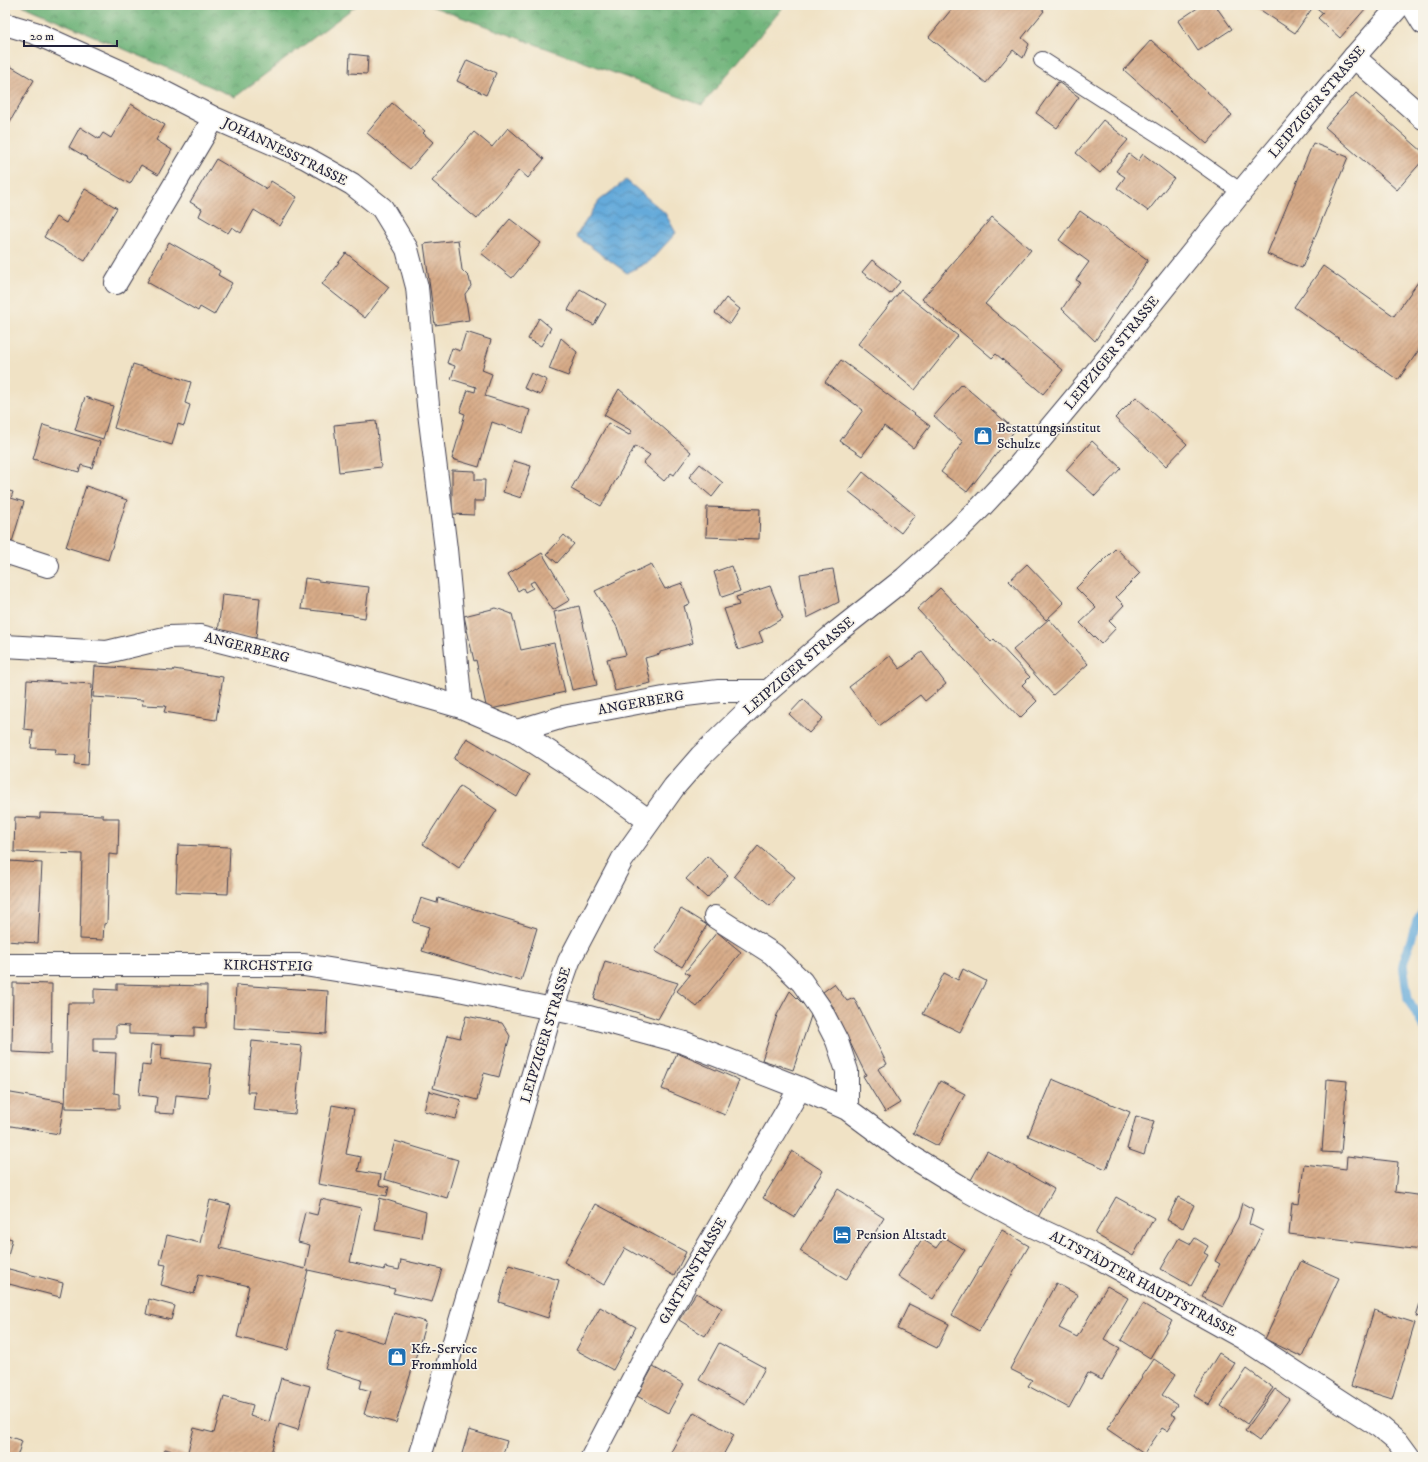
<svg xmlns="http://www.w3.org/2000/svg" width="1428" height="1462" font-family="'IM FELL DW Pica',serif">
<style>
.forest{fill:url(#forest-crowns);stroke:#486a5a}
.water{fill:url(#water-waves);stroke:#44668a}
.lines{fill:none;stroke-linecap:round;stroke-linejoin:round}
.stream{stroke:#65aada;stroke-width:9}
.building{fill:url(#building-hatch)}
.service-casing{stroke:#413f50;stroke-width:18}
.minor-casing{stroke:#413f50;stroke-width:24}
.tertiary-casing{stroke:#413f50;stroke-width:24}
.service{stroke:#fff;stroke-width:16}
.minor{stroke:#fff;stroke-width:22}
.tertiary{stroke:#fff;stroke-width:22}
.labels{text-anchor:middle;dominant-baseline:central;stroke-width:3.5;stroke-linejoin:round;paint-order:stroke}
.street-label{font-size:14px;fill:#22223b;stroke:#f7f3e8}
.poi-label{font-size:14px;fill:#22223b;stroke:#f7f3e8;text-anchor:start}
</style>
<defs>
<pattern id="forest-crowns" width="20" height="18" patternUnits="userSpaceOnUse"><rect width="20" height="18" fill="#6db278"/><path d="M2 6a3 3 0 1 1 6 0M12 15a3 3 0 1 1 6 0" fill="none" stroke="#599064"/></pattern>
<pattern id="water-waves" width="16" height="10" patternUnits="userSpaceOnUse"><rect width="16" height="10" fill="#65aada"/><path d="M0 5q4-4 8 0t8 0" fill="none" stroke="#538ab2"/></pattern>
<pattern id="building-hatch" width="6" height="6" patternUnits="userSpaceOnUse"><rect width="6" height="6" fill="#d7ab88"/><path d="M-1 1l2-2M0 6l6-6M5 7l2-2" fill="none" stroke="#ae8b70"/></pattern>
</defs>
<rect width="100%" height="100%" fill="#f7f3e8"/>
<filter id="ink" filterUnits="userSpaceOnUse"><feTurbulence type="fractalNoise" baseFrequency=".025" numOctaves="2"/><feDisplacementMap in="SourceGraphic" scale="8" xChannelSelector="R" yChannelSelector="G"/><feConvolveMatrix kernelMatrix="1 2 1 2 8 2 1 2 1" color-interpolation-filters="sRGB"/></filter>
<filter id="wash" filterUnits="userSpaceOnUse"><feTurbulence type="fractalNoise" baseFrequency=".012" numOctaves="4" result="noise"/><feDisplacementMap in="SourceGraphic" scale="16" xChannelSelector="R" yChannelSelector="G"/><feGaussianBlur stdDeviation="0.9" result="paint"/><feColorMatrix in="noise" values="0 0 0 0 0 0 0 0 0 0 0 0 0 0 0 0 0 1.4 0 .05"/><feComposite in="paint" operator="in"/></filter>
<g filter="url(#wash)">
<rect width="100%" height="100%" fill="#f0e2c5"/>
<path class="forest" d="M22,5H357L235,97Z
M428,5H785L702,105Z"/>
<path class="water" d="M626,180L665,213L676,233L650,261L627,273L576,236L599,201Z"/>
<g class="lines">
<path class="stream" d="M1423,910L1417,921L1403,964L1408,999L1423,1026"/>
</g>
<g id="blocks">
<path class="building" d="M955,5H1036L1044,11L1022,38L1029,44L1023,58L1013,50L986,83L929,37Z
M1202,5H1215L1232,29L1198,51L1178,21Z
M1253,5H1310L1313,7L1295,33Z
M1313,5H1362L1366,8L1340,38L1318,18L1323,13Z
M1151,40L1232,115L1207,144L1124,70Z
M350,54L368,56L367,74L349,73Z
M467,60L496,73L486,95L457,81Z
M5,63L34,80L8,125L5,124Z
M1058,82L1079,97L1057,128L1036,113Z
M1356,93L1423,152V160L1397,190L1325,127Z
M392,103L425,131L423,133L433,142L410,169L367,133Z
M131,104L165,125L156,140L172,150L158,175L141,165L130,184L87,159L88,158L69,147L80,127L99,139L103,133L111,138Z
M1103,120L1128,140L1100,173L1076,153Z
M508,128L544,159L528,178L519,170L477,219L432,181L474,132L492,147Z
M1313,143L1348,157L1302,268L1267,254Z
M1129,154L1138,161L1143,154L1174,178L1148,211L1117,188L1125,177L1116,171Z
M216,159L267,189L271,181L297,197L280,226L254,210L241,233L232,227L228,233L199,216L202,209L190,202Z
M85,189L117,208L85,261L44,237L56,217L66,223Z
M1080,211L1148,260L1095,341L1062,309L1080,282L1076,280L1089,262L1059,240Z
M992,217L1031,250L985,304L1063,370L1043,394L996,354L992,358L922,299Z
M510,219L541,243L512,278L481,253Z
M458,240L462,270L469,277L471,286L465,294L469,320L435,325L424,244Z
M169,242L220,271L218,275L232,283L214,315L200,307L198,311L147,282Z
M346,253L389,287L365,318L322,284Z
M872,260L900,282L890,294L862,272Z
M1323,266L1394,316L1423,275V344L1398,380L1294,307Z
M580,289L606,304L594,325L568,310Z
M901,290L958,336L915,390L858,344Z
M726,298L740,309L730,324L715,313Z
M539,318L551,328L541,346L528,339Z
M466,332L491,340L482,370L492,374L485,396L530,410L523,433L492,422L479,467L452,459L465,414L460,412L468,390L475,392L476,387L451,379L455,366L447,363L452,348L460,351Z
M561,338L577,352L568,376L549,369Z
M841,360L930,426L913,448L884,426L862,456L840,441L863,410L825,382Z
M133,364L191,382L185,403L190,405L184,426L178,424L172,445L114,428Z
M531,373L547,380L540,395L524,388Z
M962,384L1015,430L967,492L941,472L963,442L934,416Z
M619,389L691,452L674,475L671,473L664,481L643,463L650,455L635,446L601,506L571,489L608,423L629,435L632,431L604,415Z
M85,397L113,406L103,439L75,430Z
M1136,397L1187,444L1166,466L1115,418Z
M376,421L381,467L339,472L334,425Z
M43,425L100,442L92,468L81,465L79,472L33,459Z
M1092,441L1121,468L1095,496L1066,470Z
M514,461L531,466L521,498L503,492Z
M700,464L723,483L712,497L689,477Z
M452,470L475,471V480H485L484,501H474V515L452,514Z
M863,472L915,515L901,533L848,491Z
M86,486L127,500L108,560L66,547Z
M5,490L13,492L11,498L24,502L12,542L5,540Z
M707,507L760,509L759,539L706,537Z
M564,535L574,544L557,563L547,554Z
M1116,548L1140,573L1116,597L1124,605L1109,621L1116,628L1101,644L1080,623L1096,608L1076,588Z
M542,553L570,600L553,610L534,581L530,583L533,588L525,592L523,588L518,591L508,574Z
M651,564L665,589L682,583L690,604L684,606L693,643L660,652V654L645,658L651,683L615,691L607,659L626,655L617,627L595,591Z
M1027,564L1064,603L1046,620L1009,581Z
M731,566L740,591L722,597L714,572Z
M833,569L839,602L807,618L800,574Z
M305,578L318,580V581L369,587L365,618L353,616V615L301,609Z
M770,586L783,618L759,632L763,642L738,650L724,609L739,605L736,597Z
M940,588L991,642L994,639L1030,677L1022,685L1037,701L1020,718L917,609Z
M222,594L260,598L256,638L218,634Z
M579,606L597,685L572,690L554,612Z
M496,608L512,614L521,650L554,643L565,692L487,710L476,660L474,661L464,616Z
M1049,619L1088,664L1053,695L1013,650Z
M922,652L946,684L925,701L920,695L879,726L849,687L890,656L900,669Z
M95,666L173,671L174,669L223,677L216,720L164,712L166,706L142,705L143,700L93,697Z
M27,680L92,684L88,765L75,764L76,755L55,754L56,749L31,748L33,730L24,729Z
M803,699L823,718L809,733L789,714Z
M467,738L529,775L517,797L454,759Z
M460,786L497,810L459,868L423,844Z
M40,813L103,815V818H119L118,855L109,854L107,923L104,924L103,940L80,939L82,854L14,852L15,817L40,818Z
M178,845L230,847L228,894L176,892Z
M758,846L795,877L770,906L734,876Z
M707,856L728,875L707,898L686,879Z
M9,861L42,863L38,943L5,941V866H9Z
M421,898L437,903L438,898L537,928L521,981L422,951L429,927L413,922Z
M681,909L707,925L682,967L655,951Z
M717,932L741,952L697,1007L677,991L690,975L685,972Z
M605,961L678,983L658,1019L594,999Z
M963,969L986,981L960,1032L923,1014L944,973L958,980Z
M13,983L52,984L51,1054L12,1052Z
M117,984L207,986L206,1028L194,1027V1036L129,1034V1026L116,1025V1038H93V1052L116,1053L114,1093L119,1094V1109L65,1108L68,1003H94V989L117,990Z
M834,984L847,1001L854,998L887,1064L878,1069L900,1103L885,1112L863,1076L866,1075L833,1008H834L823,992Z
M236,985L328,991L326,1034L234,1028Z
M790,991L812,1013L793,1070L762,1060L777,1015Z
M466,1016L502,1023L510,1036L499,1077L484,1073L477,1100L433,1088L448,1035L460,1038Z
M252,1041L302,1046L295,1114L253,1110L255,1092H247Z
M152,1044L162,1045L161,1059L211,1064L208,1098L176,1095L174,1114L155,1113L157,1097L139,1095L142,1065L150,1066Z
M677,1053L739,1080L725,1115L662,1089Z
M1052,1079L1130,1112L1106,1169L1028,1136Z
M1327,1079L1347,1081L1341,1153L1322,1152Z
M940,1081L965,1094L938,1146L913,1133Z
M429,1091L461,1100L456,1119L424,1111Z
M5,1092L64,1102L59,1134L5,1125Z
M332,1105L354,1109L346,1154L361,1157L358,1171L381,1175L379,1185L389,1187L387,1196L318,1184Z
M1136,1116L1154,1121L1144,1155L1127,1149Z
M395,1141L458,1160L447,1198L384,1179Z
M792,1151L823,1171L794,1217L763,1198Z
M987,1151L1054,1189L1038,1217L971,1180Z
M1347,1156L1398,1162L1395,1192L1423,1196V1229L1421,1250L1289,1234L1292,1203L1299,1204L1304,1164L1346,1169Z
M838,1189L884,1218L846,1280L800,1251Z
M1116,1197L1154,1218L1133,1256L1095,1234Z
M1178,1197L1194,1205L1183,1228L1167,1220Z
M380,1198L426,1212L422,1238L375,1230Z
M321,1199L361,1208L350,1262L384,1270L385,1267L399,1270L401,1260L442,1269L432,1302L393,1293L395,1289L308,1270L288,1350L237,1337L249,1286L199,1274L194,1294L161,1285L166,1265L160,1264L167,1235L200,1243L210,1200L231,1205L220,1248L305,1269L310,1245L298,1242L305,1212L317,1215Z
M1242,1203L1253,1209L1249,1224L1263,1231L1223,1307L1202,1297L1220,1264L1215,1261L1238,1218Z
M596,1204L686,1252L674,1276L625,1248L604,1285L564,1262Z
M1002,1230L1029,1246L979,1331L952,1315Z
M5,1237L12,1239L6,1265H5Z
M944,1237L965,1250L933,1299L898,1276L922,1239L936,1248Z
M1179,1238L1191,1244L1195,1238L1208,1246L1204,1253L1208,1255L1191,1286L1161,1269Z
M1301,1261L1339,1278L1302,1357L1265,1339Z
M509,1265L559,1280L548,1318L499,1302Z
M5,1268L63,1283L60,1297L5,1283Z
M1056,1283L1078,1295L1059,1328L1077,1337L1107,1286L1128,1298L1104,1339L1120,1348L1102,1380L1088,1373L1069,1408L1028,1386L1032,1380L1010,1369Z
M696,1293L722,1308L705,1336L679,1320Z
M1423,1294V1318L1416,1316Z
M149,1299L175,1306L171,1320L146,1314Z
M909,1304L949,1324L937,1348L897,1329Z
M1143,1304L1172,1321L1150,1358L1121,1340Z
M600,1307L636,1327L613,1370L576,1350Z
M1374,1310L1415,1323L1392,1399L1351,1386Z
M394,1313L426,1322L396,1423L364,1414L371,1391L360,1388L362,1380L325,1369L337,1329L385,1343Z
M719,1343L765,1368L745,1405L699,1380Z
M1219,1353L1235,1363L1209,1405L1193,1395Z
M1154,1359L1176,1374L1162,1395L1177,1405L1171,1414L1176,1417L1167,1431L1162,1428L1144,1454L1107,1429Z
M653,1367L684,1384L668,1413L637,1396Z
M1247,1369L1273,1388L1247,1424L1221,1406Z
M281,1378L310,1386L298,1430L279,1424L270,1457H162L165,1449L187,1455L194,1428L214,1433L224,1397L253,1405L250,1416L269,1422Z
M1275,1389L1289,1399L1259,1441L1245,1431Z
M694,1412L734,1435L722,1457H668Z
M469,1430L507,1441L502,1457H461Z
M5,1435L22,1441L17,1457H5Z"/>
</g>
</g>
<g filter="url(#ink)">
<use href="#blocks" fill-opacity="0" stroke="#413f50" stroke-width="1"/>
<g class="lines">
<g class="service-casing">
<path id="service" d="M1042,60L1175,145L1241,192"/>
</g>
<g class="minor-casing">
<path id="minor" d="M1412,5L1423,23
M5,24L35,33L148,84L214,118L306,158L352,184L382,208L407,249L417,287L428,405L446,549L461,707L517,731L597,783L649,821
M1354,57L1423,118
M116,283L214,118
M5,552L48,566
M5,646L107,652L169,637L200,636L325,668L461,707
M517,731L563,717L669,697L719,691H768
M715,917L773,954L802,982L820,1008L837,1041L847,1071V1109
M5,965H304L444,987L582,1015L685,1043L800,1088L847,1109L909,1155L966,1190L1030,1225L1094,1255L1243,1338L1380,1427L1398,1442L1409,1457
M592,1457L658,1331L800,1088"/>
</g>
<g class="tertiary-casing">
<path id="tertiary" d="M420,1457L552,1009L569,961L622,860L674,787L701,756L768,691L833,635L905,578L957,531L982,506L1010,476L1085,386L1241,192L1354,57L1400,5"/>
</g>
<use href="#service" class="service"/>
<use href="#minor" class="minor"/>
<use href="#tertiary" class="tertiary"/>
</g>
</g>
<defs>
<g id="shop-square" transform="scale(1)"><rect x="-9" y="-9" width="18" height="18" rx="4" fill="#1f6fb2" stroke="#f7f3e8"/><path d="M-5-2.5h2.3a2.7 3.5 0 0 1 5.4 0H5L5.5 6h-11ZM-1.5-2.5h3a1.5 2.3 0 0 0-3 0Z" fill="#fff"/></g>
<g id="hotel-square" transform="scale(1)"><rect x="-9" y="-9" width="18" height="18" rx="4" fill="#1f6fb2" stroke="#f7f3e8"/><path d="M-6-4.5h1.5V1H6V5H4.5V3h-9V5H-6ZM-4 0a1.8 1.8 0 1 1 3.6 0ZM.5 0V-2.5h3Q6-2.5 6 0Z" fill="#fff"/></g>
</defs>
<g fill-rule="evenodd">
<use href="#shop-square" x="983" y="436"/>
<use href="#hotel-square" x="842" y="1235"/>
<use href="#shop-square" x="397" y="1357"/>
</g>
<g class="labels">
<g class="street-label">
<text transform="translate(1317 102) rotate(-50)">LEIPZIGER STRASSE</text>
<text transform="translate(285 152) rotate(26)">JOHANNESSTRASSE</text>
<text transform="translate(1112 353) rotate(-51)">LEIPZIGER STRASSE</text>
<text transform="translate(247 648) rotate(14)">ANGERBERG</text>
<text transform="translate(799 666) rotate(-41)">LEIPZIGER STRASSE</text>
<text transform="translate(641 703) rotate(-10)">ANGERBERG</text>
<text transform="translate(268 966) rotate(1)">KIRCHSTEIG</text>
<text transform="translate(546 1035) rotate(-73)">LEIPZIGER STRASSE</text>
<text transform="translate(693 1271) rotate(-60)">GARTENSTRASSE</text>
<text transform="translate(1143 1284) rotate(28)">ALTSTÄDTER HAUPTSTRASSE</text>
</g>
<g class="poi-label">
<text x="997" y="428">Bestattungsinstitut<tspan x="997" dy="16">Schulze</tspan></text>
<text x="856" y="1235">Pension Altstadt</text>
<text x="411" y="1349">Kfz-Service<tspan x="411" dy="16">Frommhold</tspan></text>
</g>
</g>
<rect width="1428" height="1462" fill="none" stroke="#f7f3e8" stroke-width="20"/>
<path d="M24 40v6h93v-6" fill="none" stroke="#22223b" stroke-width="2"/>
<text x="30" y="40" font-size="12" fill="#22223b" stroke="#f7f3e8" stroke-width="3" paint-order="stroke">20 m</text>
</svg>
